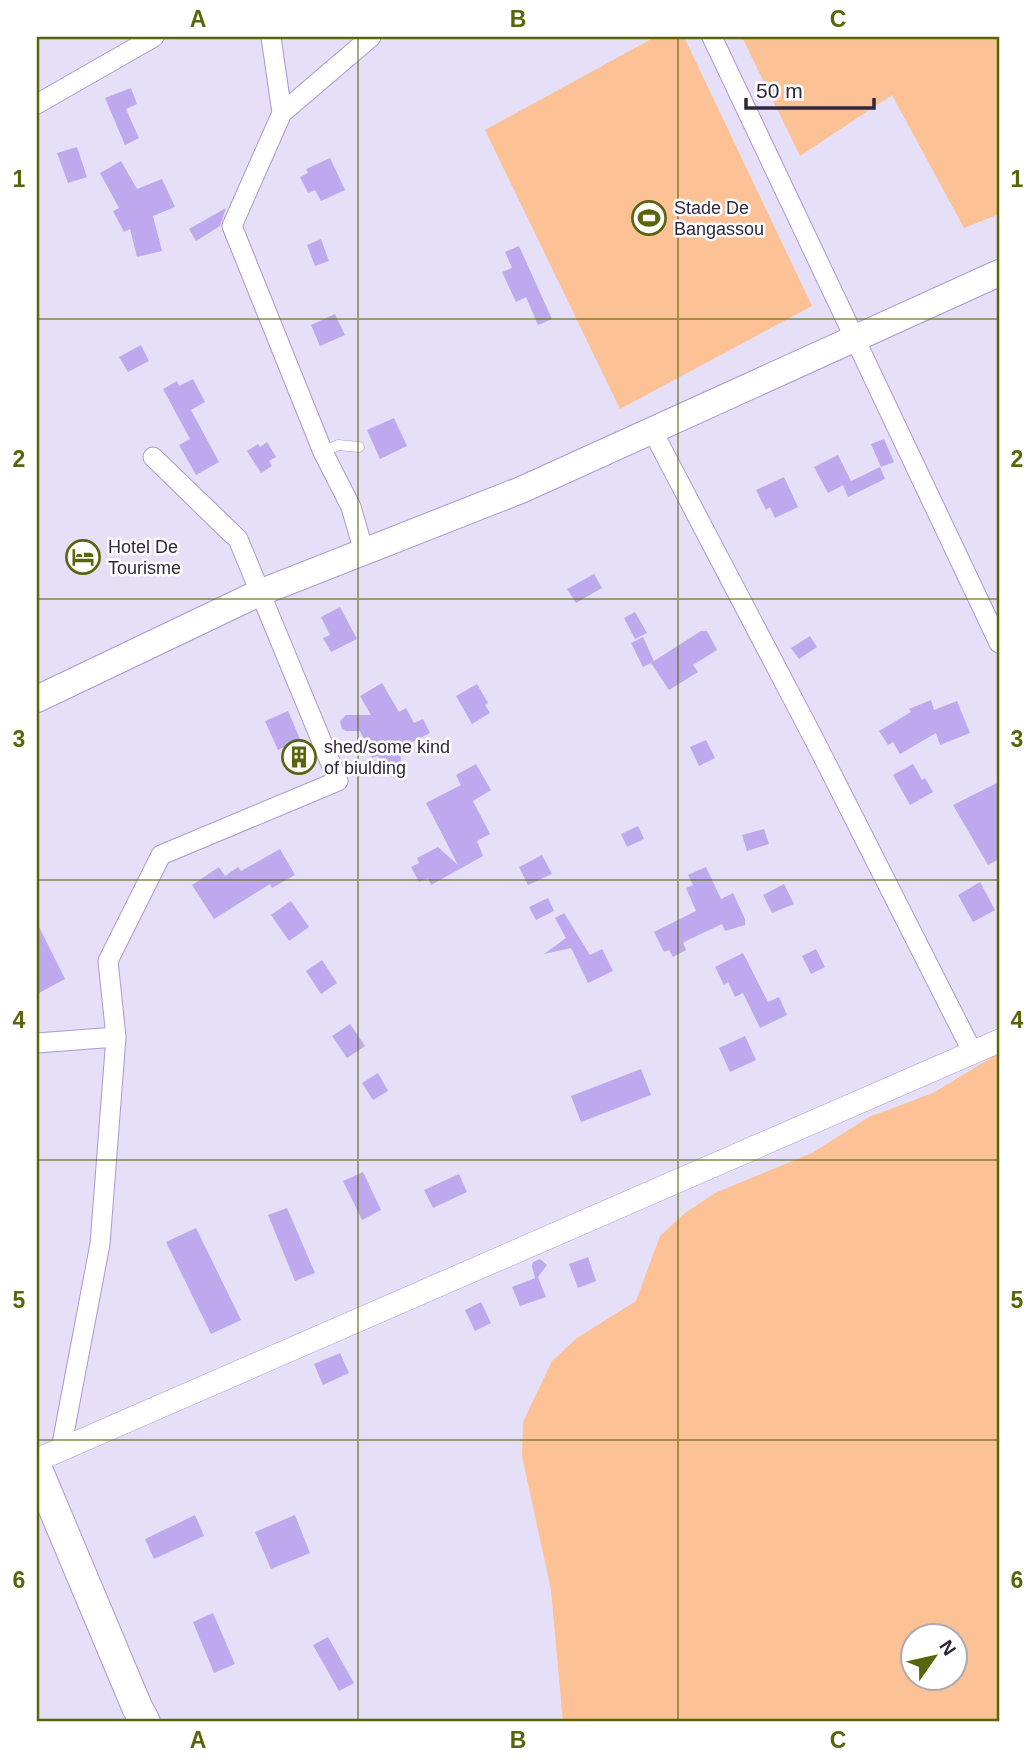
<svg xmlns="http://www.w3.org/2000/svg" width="1036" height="1759" font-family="Helvetica,sans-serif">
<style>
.green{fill:#fcc194;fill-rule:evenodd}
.building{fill:#bfa9ee}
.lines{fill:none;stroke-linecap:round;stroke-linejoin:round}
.service-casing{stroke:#aa98d1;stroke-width:11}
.minor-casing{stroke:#aa98d1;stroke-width:21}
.tertiary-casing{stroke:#aa98d1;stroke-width:24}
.secondary-casing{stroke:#aa98d1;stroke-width:28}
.primary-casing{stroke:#aa98d1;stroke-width:32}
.service{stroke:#fff;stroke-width:10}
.minor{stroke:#fff;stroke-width:19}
.tertiary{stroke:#fff;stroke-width:23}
.secondary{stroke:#fff;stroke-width:26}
.primary{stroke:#fff;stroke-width:30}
.grid{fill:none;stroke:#58650b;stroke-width:2;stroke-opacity:0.55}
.labels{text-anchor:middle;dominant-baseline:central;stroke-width:5;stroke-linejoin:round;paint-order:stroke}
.poi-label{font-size:18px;fill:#2f273e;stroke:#fff;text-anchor:start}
.neatline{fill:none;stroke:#58650b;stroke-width:2.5}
.grid-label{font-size:23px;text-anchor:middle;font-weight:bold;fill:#58650b}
</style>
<rect width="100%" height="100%" fill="#e6dff8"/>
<path class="green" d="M655,37H684L812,306L620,409L485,130Z
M742,37H999V214L964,228L892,95L800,156Z
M999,1053V1722H563L551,1590L522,1456L523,1422L552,1361L577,1338L636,1301L660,1236L685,1213L715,1193L812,1153L869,1117L933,1093ZM914,1636H956V1678H914Z"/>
<path class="building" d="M131,88L137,104L126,109L139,138L125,145L105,98Z
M77,147L87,177L68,183L57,153Z
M330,158L345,190L321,201L315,190L308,193L300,177L308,173L306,169Z
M121,161L137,189L162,179L175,207L153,216L162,251L137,257L130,229L124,232L113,211L119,208L100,173Z
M226,208L220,226L196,241L189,229Z
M321,239L329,261L315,266L307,245Z
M519,246L552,319L538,325L526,297L516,302L502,272L512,268L505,252Z
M335,314L345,335L320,346L311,325Z
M141,345L149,361L128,372L119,357Z
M193,379L205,402L191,410L219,462L196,475L179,445L190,439L163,389L177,381L179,386Z
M394,418L407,446L380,459L367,430Z
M884,439L894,462L881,467L871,444Z
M267,442L276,457L269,461L272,466L261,473L247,451L258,444L260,447Z
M838,455L851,481L828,493L814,467Z
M880,467L885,479L848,497L843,485Z
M784,477L798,507L775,518L770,507L766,510L756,490Z
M594,574L602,588L576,603L567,589Z
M340,607L357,639L331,652L323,638L330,635L321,617Z
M635,612L647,633L635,639L624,618Z
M701,631H707L717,650L693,665L698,672L669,690L651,663L643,667L631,643L643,637L654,661Z
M810,636L817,647L799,659L791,648Z
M382,683L399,712L406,708L414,723L423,719L430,733L400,748L401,762L385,770L378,756L372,758L360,731H346L342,729L340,721L346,715H371L360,696Z
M477,684L488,703L485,705L490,713L472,724L456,696Z
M931,700L934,710L957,701L970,733L940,745L936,733L900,754L893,742L888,745L879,731L911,712L909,709Z
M288,711L300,739L278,750L265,721Z
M706,740L715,758L699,766L690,747Z
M476,764L491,790L473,801L490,834L477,841L483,856L431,885L428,878L419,882L411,867L419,863L417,858L438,847L458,865L426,803L461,785L456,775Z
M913,764L922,780L925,778L933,792L910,805L893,775Z
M999,782V859L988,865L953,805Z
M638,826L644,839L627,847L621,834Z
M764,829L769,844L747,851L742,835Z
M280,849L295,875L272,888L270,884L214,919L192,885L219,867L225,876L238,867L241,871Z
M542,855L552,874L528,885L519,867Z
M706,867L721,899L733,893L745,919V925L725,931L722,924L688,940L683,943L686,950L673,957L669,950L664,952L654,932L696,911L686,888L693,885L688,875Z
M980,882L995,910L973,922L958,895Z
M784,884L794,904L772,913L763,895Z
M548,898L554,911L536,920L529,907Z
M291,901L309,927L289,941L271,915Z
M564,913L590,955L602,949L613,971L588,983L571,948L544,954L566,938L555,918Z
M37,923L65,979L37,994Z
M816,949L825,967L811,974L802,956Z
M743,953L768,1002L779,997L787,1015L760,1028L743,993L735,997L728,982L724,985L715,967Z
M322,960L337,983L321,994L306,971Z
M350,1024L365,1046L347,1058L332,1036Z
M745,1036L756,1060L730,1072L719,1048Z
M641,1069L651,1095L581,1122L571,1096Z
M378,1073L388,1091L373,1100L362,1083Z
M363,1172L381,1210L362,1220L343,1181Z
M459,1174L467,1192L433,1208L424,1190Z
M287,1208L315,1273L295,1281L268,1215Z
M196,1228L241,1320L211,1334L166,1242Z
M588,1257L596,1281L578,1288L569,1264Z
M540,1259L547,1265L538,1277L546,1297L520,1306L512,1287L535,1278L532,1266L533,1262Z
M481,1302L491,1323L475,1331L465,1310Z
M340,1353L349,1373L323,1385L314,1364Z
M195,1515L204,1536L154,1559L145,1539Z
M295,1515L310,1553L271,1569L255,1532Z
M213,1613L235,1664L214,1673L193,1622Z
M328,1637L354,1683L339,1691L313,1645Z"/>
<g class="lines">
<g class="service-casing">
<path id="service" d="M323,452L338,445L359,447"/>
</g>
<g class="minor-casing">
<path id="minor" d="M271,37L282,113L232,226L323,452L351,507L364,552
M712,37L999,643
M37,104L154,37
M282,113L371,37
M652,430L816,743L973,1053
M37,1043L116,1037
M61,1449L100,1244L116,1037L108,961L161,855L338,781L238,539L153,457L233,535"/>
</g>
<g class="tertiary-casing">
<path id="tertiary" d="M37,1460L999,1041"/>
</g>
<g class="secondary-casing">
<path id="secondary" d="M37,699L259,593L521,490L999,273"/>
</g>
<g class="primary-casing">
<path id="primary" d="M37,1469L137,1707L145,1722"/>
</g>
<use href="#service" class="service"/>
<use href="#minor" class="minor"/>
<use href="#tertiary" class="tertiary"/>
<use href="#secondary" class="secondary"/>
<use href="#primary" class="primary"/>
</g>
<path class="grid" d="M358,37V1722M678,37V1722M37,319H999M37,599H999M37,880H999M37,1160H999M37,1440H999"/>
<defs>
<g id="stadium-ring" transform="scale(1.75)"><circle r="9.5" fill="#fff" stroke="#58650b" stroke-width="1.5"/><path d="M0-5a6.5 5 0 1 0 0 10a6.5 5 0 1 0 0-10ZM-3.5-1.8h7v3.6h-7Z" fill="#58650b"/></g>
<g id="hotel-ring" transform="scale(1.75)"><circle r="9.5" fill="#fff" stroke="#58650b" stroke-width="1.5"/><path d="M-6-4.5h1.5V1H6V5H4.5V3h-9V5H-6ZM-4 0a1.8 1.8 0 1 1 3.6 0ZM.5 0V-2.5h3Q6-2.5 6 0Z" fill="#58650b"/></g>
<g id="building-ring" transform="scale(1.75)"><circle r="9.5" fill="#fff" stroke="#58650b" stroke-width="1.5"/><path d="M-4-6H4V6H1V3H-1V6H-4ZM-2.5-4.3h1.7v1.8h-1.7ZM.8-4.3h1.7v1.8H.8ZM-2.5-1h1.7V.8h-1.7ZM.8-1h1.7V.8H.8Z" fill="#58650b"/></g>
</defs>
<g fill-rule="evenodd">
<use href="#stadium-ring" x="649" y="218"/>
<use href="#hotel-ring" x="83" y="557"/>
<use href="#building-ring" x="299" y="757"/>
</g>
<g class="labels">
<g class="poi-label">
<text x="674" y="208">Stade De<tspan x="674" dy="21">Bangassou</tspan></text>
<text x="108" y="547">Hotel De<tspan x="108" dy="21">Tourisme</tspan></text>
<text x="324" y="747">shed/some kind<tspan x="324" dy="21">of biulding</tspan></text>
</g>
</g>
<rect width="1036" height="1759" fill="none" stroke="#ffffff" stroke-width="77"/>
<g transform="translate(934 1657) rotate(56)"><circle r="33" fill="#ffffff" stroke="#aca9b2" stroke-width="2"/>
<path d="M0-5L12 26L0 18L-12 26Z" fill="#58650b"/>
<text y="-10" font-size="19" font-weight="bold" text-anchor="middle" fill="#2f273e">N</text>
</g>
<path d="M746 98v10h128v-10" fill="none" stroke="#2f273e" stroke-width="3.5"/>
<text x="756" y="98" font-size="21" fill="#2f273e" stroke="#ffffff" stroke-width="5" paint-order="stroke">50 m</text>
<rect x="38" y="38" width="960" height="1682" class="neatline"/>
<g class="grid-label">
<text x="198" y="27">A</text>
<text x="518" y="27">B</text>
<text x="838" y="27">C</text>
<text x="19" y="187">1</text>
<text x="1017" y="187">1</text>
<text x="19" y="467">2</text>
<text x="1017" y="467">2</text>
<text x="19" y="747">3</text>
<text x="1017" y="747">3</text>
<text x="19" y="1028">4</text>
<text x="1017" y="1028">4</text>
<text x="19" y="1308">5</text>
<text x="1017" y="1308">5</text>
<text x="19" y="1588">6</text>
<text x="1017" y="1588">6</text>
<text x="198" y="1748">A</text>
<text x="518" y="1748">B</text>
<text x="838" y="1748">C</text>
</g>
</svg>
